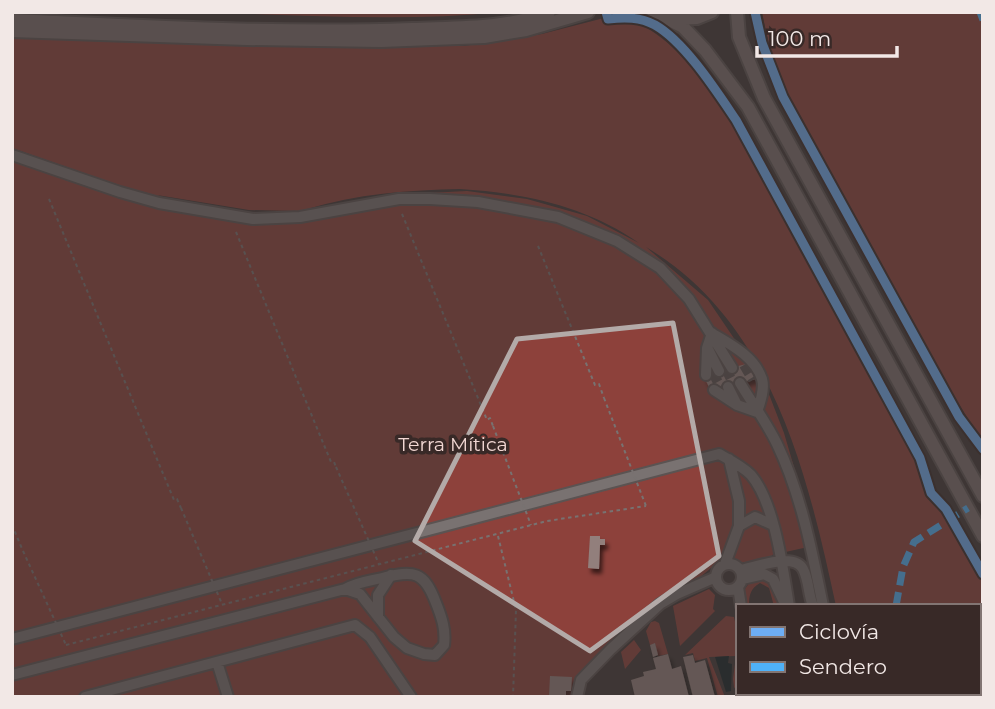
<svg xmlns="http://www.w3.org/2000/svg" width="995" height="709" font-family="Montserrat,sans-serif">
<style>
.green{fill:#8d413b;fill-rule:evenodd}
.water{fill:#132326}
.building{fill:#927f7c;filter:url(#shadow)}
.lines{fill:none;stroke-linecap:round;stroke-linejoin:round}
.minor-tunnel{stroke:#595150;stroke-width:10;stroke-dasharray:10 5;stroke-linecap:butt}
.minor-casing{stroke:#5b5352;stroke-width:14}
.major-casing{stroke:#5b5352;stroke-width:16}
.path{stroke:#787271;stroke-width:2;stroke-dasharray:3.5 3.5;stroke-linecap:butt}
.minor{stroke:#797271;stroke-width:10}
.major{stroke:#7a6e6d;stroke-width:12}
.path-bridge{stroke:#787271;stroke-width:2;stroke-dasharray:3.5 3.5;stroke-linecap:butt}
.quiet{stroke:#4fb1f8;stroke-width:7;stroke-dasharray:14 7;stroke-linecap:butt}
.cycleway-casing{stroke:#382927;stroke-width:13}
.cycleway{stroke:#6dadf4;stroke-width:9}
.marked{fill:none;stroke:#b3aaa8;stroke-width:5;stroke-linejoin:round}
.labels{text-anchor:middle;dominant-baseline:central;stroke-width:7;stroke-linejoin:round;paint-order:stroke}
.park-label{font-size:19px;fill:#f2d7d3;stroke:#382927}
</style>
<defs>
<filter id="shadow"><feDropShadow dx="3" dy="5" stdDeviation="2" flood-color="#0009"/></filter>
</defs>
<rect width="100%" height="100%" fill="#3e3635"/>
<path class="green" d="M188,12H501C397,23 293,14 188,12Z
M762,12H983V441C939,377 903,307 865,239C825,167 776,94 762,12Z
M604,18L608,24C661,0 734,124 755,161L915,454L932,498L945,512L983,578V697H851L850,693H979V606H836C807,472 772,322 646,247L708,300L765,384L784,433L817,545L772,555V557L751,564L742,562L711,568L699,578L664,596L578,675L571,697H12V149L98,178L12,148V37L345,46H464L542,34ZM460,189C524,193 586,206 639,243L587,216L527,199L467,191L388,195L307,209C356,194 409,190 460,189ZM157,195L249,210L299,211C265,218 190,207 157,195Z
M752,579H767L774,586L779,606H774L769,588L760,583C750,589 749,595 749,606H744L742,593Z
M709,589L715,595L713,609L715,611L680,646L673,606Z
M726,616L734,617L738,636V693H748V697H740L734,687L733,679L736,656L709,657L725,697H718L707,658L695,661L693,653L685,655Z
M655,621L659,623L668,654L658,656L655,644L650,645L646,631L651,622Z
M634,640L641,650L625,669L621,652Z"/>
<path class="water" d="M729,656L728,663L732,664L731,691L726,692L715,657Z"/>
<path class="building" d="M750,363L759,378L711,391L703,375Z
M590,536H600V539H605V545H600L599,569L588,568Z
M979,637L983,644V683L979,676Z
M655,643L658,655L653,657L650,645Z
M668,654L672,669L681,666L689,697H635L631,680L644,676L643,672L656,669L653,658Z
M693,655L695,663L705,660L715,697H693L683,657Z
M550,676L572,677L571,691H566V697H549Z"/>
<g class="lines">
<path class="minor-tunnel" d="M744,365L753,380
M726,369L734,385
M713,373L721,388"/>
<g class="minor-casing">
<path id="minor" d="M12,155L120,192L159,203L253,219L300,217L399,199H430L478,202L558,217L617,241L660,268L689,299L732,368
M713,334C730,344 755,357 762,379C765,389 760,403 757,412
M708,349L719,371
M706,375L707,348L712,333
M740,383C752,403 767,423 777,444C801,494 812,551 823,606
M728,387L736,403
M714,390L737,405L757,412
M739,526L755,517L773,525
M716 577a13 13 0 1 1 26 0a13 13 0 1 1-26 0Z
M725,564L739,526V501L729,459
M741,570C755,567 794,552 803,569C809,580 808,594 813,606
M742,579L764,574L773,579L786,606
M738,587L741,606
M378,617V595L391,575
M12,639L719,454C730,460 742,466 751,475C775,503 783,570 789,606
M217,662L228,697
M12,675L345,589C357,582 369,581 382,578C414,570 424,571 436,603C442,618 446,630 444,645L435,655L424,654L407,648L394,637L360,594L345,589
M754,693L755,697
M840,693V697
M85,697L355,625L370,637L411,697
M577,697L581,680L611,649L660,604L677,594L716,577
M800,697L801,693"/>
</g>
<g class="major-casing">
<path id="major" d="M653,12L683,27L705,50L748,107L983,536
M737,12L739,37L764,98L983,496
M672,19L697,18L712,12
M12,20C145,26 279,34 412,29C457,27 507,29 549,12
M12,31L247,39L381,41L484,37L526,30L588,12"/>
</g>
<path class="path" d="M49,199L174,500L177,499L181,508
M402,214L487,420L490,418L493,426
M236,232L331,462H334L336,467
M538,246L595,385L599,384L604,398
M12,525L23,551
M498,536L516,610L513,697
M66,645L547,521L646,506"/>
<use href="#minor" class="minor"/>
<use href="#major" class="major"/>
<path class="path-bridge" d="M604,398L646,506
M493,426L531,525
M336,467L379,564
M181,508L222,604
M23,551L66,645"/>
<path class="quiet" d="M980,12L983,20
M896,606L903,567L914,542L968,508"/>
<g class="cycleway-casing">
<path id="cycleway" d="M606,12L608,19C625,17 640,17 655,25C685,42 717,92 736,120L920,458L931,493L946,509L983,574
M755,12L762,43L783,97L959,417L983,449"/>
</g>
<use href="#cycleway" class="cycleway"/>
</g>
<path d="M0 0H995V709H0ZM673,323L719,556L590,651L415,541L517,339Z" fill="#3e3635" fill-opacity=".55" fill-rule="evenodd"/>
<path class="marked" d="M673,323L719,556L590,651L415,541L517,339Z"/>
<g class="labels">
<g class="park-label">
<text x="453" y="444">Terra Mítica</text>
</g>
</g>
<rect width="995" height="709" fill="none" stroke="#f2e8e6" stroke-width="28"/>
<rect x="736" y="604" width="245" height="91" fill="#382927" stroke="#827573" stroke-width="2"/>
<rect x="750" y="627" width="35" height="10" fill="#6dadf4" stroke="#827573" stroke-width="2"/>
<text x="799" y="639" font-size="21" fill="#f2e8e6">Ciclovía</text>
<rect x="750" y="662" width="35" height="10" fill="#4fb1f8" stroke="#827573" stroke-width="2"/>
<text x="799" y="674" font-size="21" fill="#f2e8e6">Sendero</text>
<path d="M757 46v10h140v-10" fill="none" stroke="#f2e8e6" stroke-width="3.5"/>
<text x="768" y="46" font-size="21" fill="#f2e8e6" stroke="#382927" stroke-width="5" paint-order="stroke">100 m</text>
</svg>
